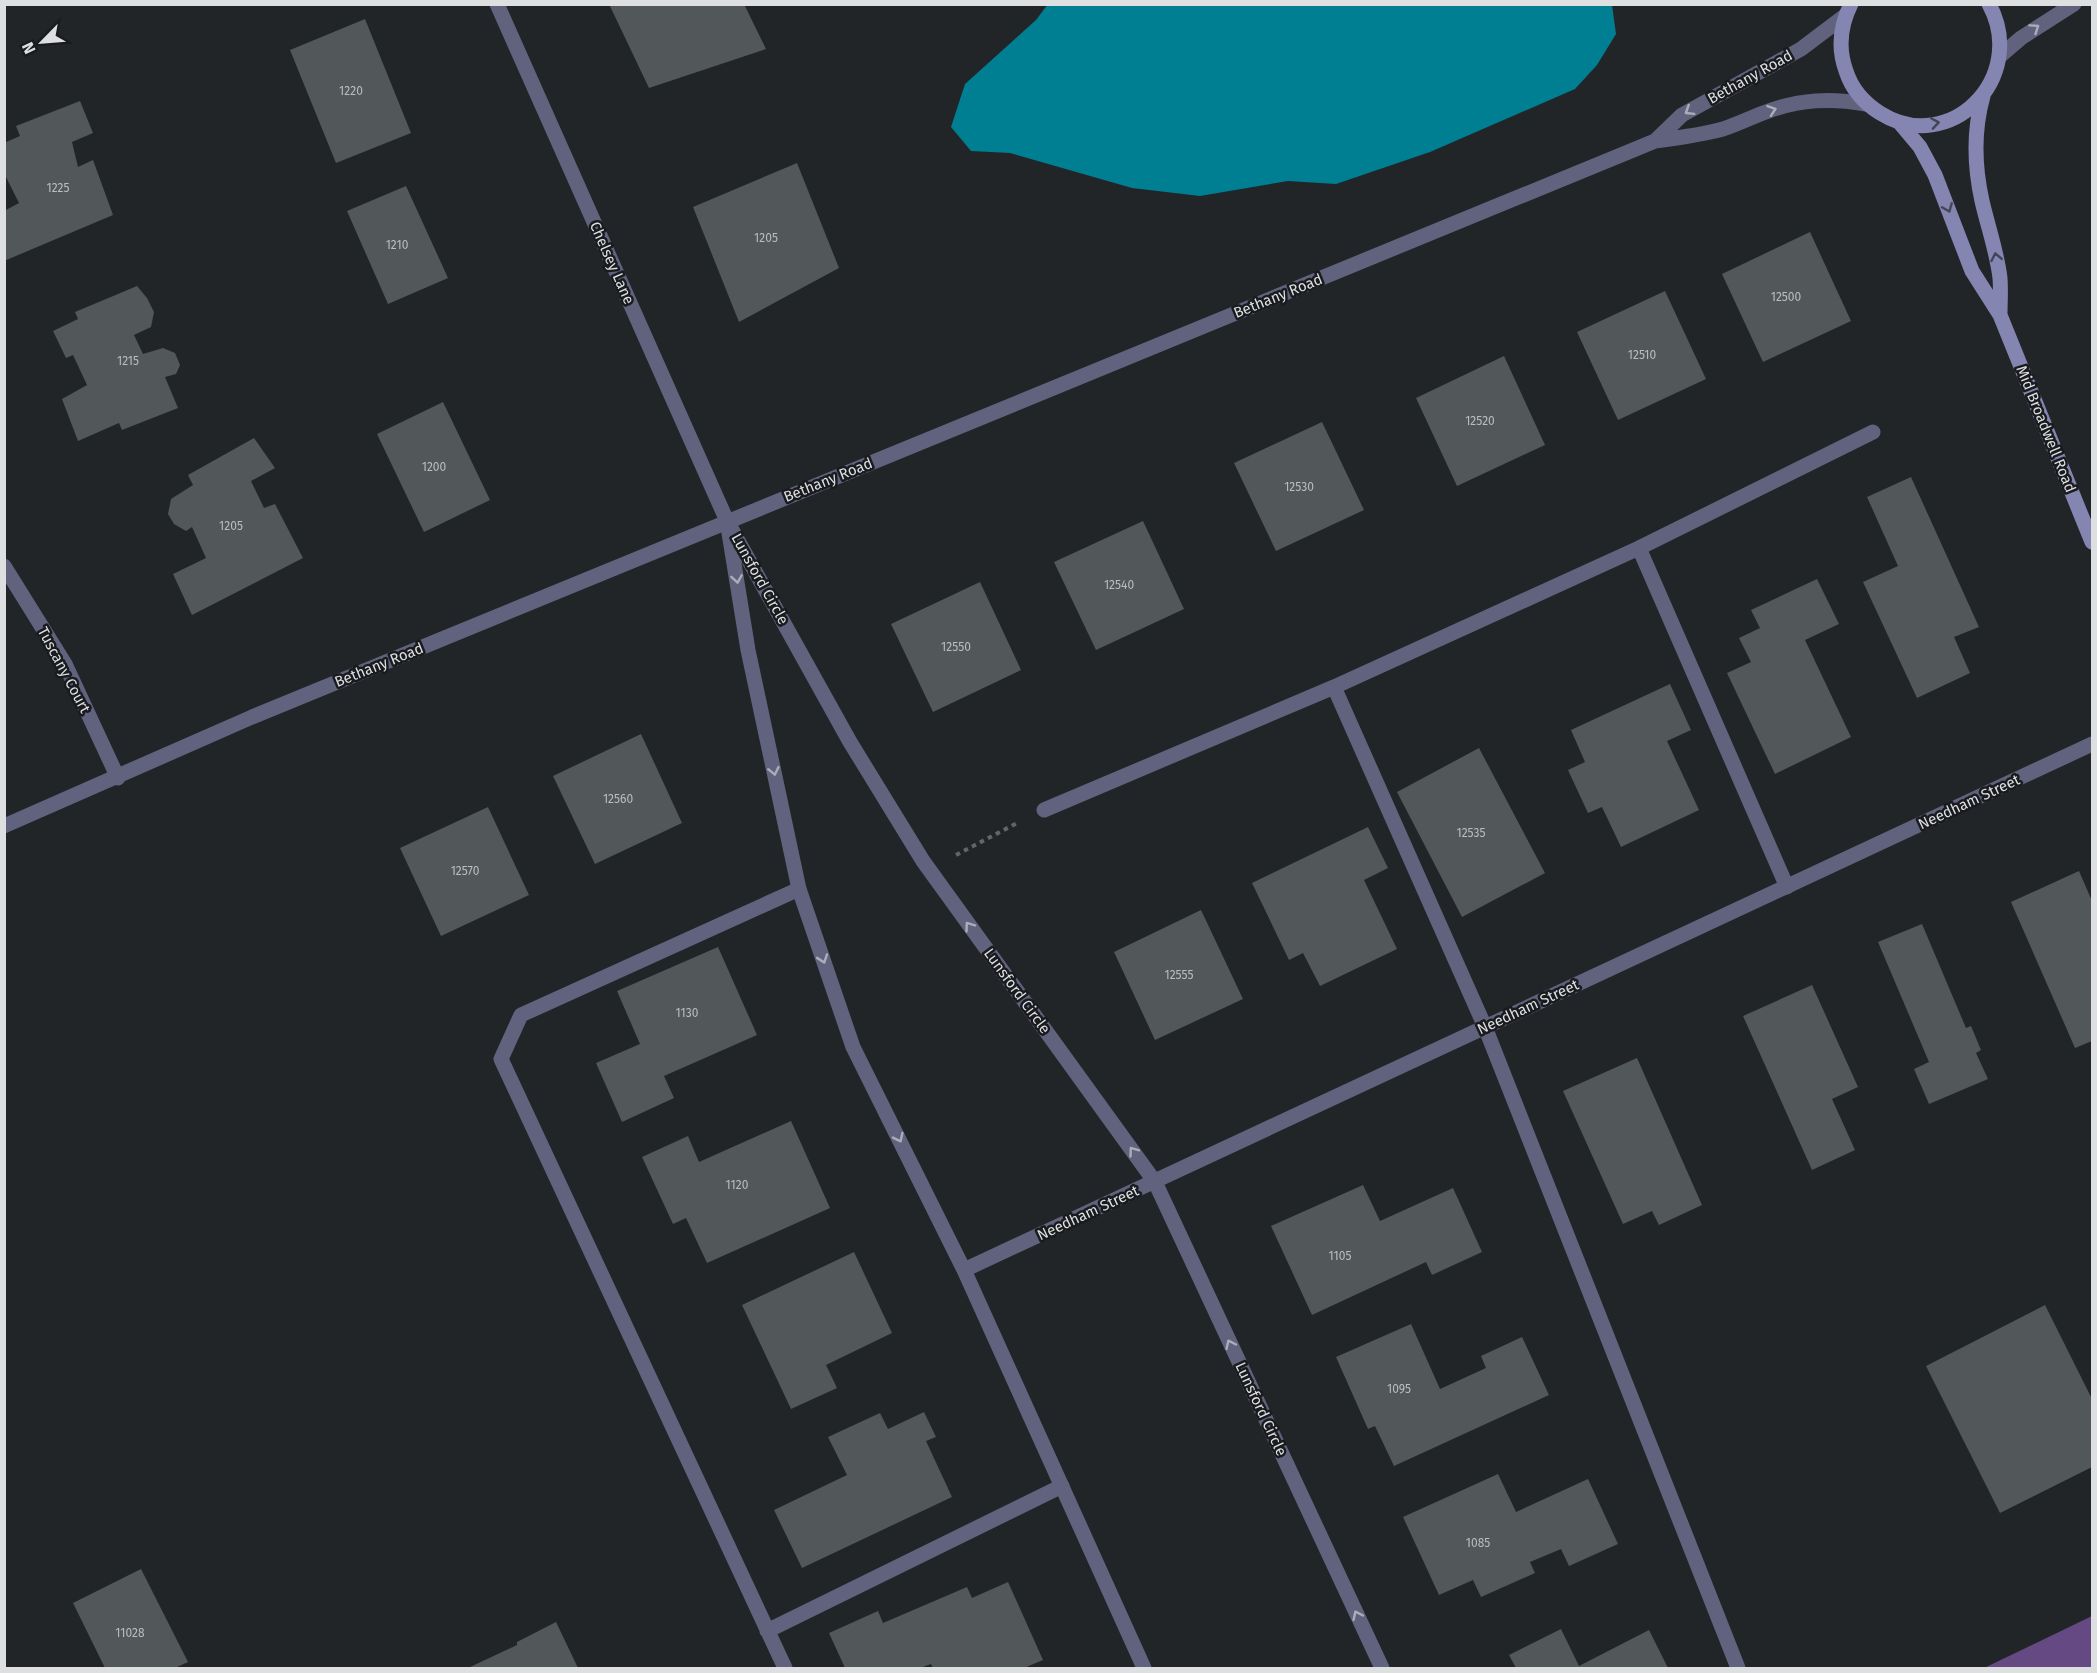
<svg xmlns="http://www.w3.org/2000/svg" width="2097" height="1673" font-family="'Fira Sans',sans-serif">
<style>
.forest{fill:#654983}
.water{fill:#007e92}
.building{fill:#52575a}
.lines{fill:none;stroke-linecap:round;stroke-linejoin:round}
.path{stroke:#636669;stroke-width:4;stroke-dasharray:4.5 4.5;stroke-linecap:butt}
.lane{stroke:#61627e;stroke-width:15}
.street{stroke:#61627e;stroke-width:15}
.secondary{stroke:#8485b1;stroke-width:15}
.oneway{stroke:#abadb9}
.oneway2{stroke:#444559}
.labels{text-anchor:middle;dominant-baseline:central;stroke-width:5;stroke-linejoin:round;paint-order:stroke}
.number-label{font-size:12px;fill:#babdbf}
.street-label{font-size:15px;fill:#dddfe1;stroke:#191b1e}
</style>
<rect width="100%" height="100%" fill="#222528"/>
<path class="forest" d="M2092,1616V1668H1984Z"/>
<path class="water" d="M1048,4L1612,5L1616,34L1597,65L1575,89L1430,152L1336,184L1288,181L1200,196L1132,188L1010,153L971,151L951,127L965,84L1036,20Z"/>
<path class="building" d="M609,4H744L766,49L649,88Z
M365,19L411,133L336,163L290,50Z
M80,101L93,133L72,142L78,167L93,160L113,215L4,261V211L19,203L4,173V143L20,136L16,126Z
M797,163L839,268L739,322L693,207Z
M406,186L448,278L388,304L347,211Z
M1810,232L1851,321L1763,362L1722,274Z
M137,286L147,298L154,312L151,327L134,335L143,354L163,348L175,353L180,365L176,374L165,377L178,408L122,430L119,423L78,441L62,399L87,385L73,355L66,358L53,331L78,319L75,312Z
M1665,291L1706,379L1618,420L1577,332Z
M1504,356L1545,445L1457,486L1416,398Z
M443,402L490,500L424,532L377,434Z
M1322,422L1364,510L1276,551L1234,463Z
M254,438L275,468L251,481L264,508L275,504L303,558L192,615L173,574L206,558L192,527L186,531L174,524L168,514L171,499L193,485L188,475Z
M1911,477L1979,627L1954,637L1970,673L1917,698L1863,582L1898,566L1867,497Z
M1143,521L1184,609L1096,650L1054,562Z
M1817,579L1839,624L1805,640L1851,737L1775,774L1727,673L1751,662L1739,638L1760,628L1751,610Z
M980,582L1021,670L933,712L891,624Z
M1670,684L1691,730L1667,741L1699,810L1621,847L1602,807L1588,813L1568,770L1585,762L1571,730Z
M641,734L682,823L595,864L553,776Z
M1479,748L1545,873L1462,917L1397,792Z
M488,807L529,895L441,936L400,848Z
M1368,827L1388,868L1364,880L1397,949L1320,986L1303,953L1289,960L1252,883Z
M2079,871L2092,901V1041L2075,1048L2011,902Z
M1201,910L1243,999L1155,1040L1114,952Z
M1922,924L1966,1028L1971,1026L1981,1050L1976,1053L1988,1079L1929,1104L1914,1069L1929,1062L1878,942Z
M718,947L757,1035L664,1076L674,1098L622,1122L596,1063L640,1044L617,991Z
M1812,985L1858,1087L1832,1099L1855,1150L1812,1170L1743,1016Z
M1637,1058L1702,1205L1659,1225L1652,1211L1623,1224L1563,1091Z
M791,1121L830,1208L707,1263L686,1218L673,1224L642,1157L688,1136L699,1162Z
M1363,1185L1380,1221L1453,1188L1482,1252L1432,1275L1426,1262L1312,1315L1271,1226Z
M854,1252L892,1333L826,1365L837,1388L791,1409L742,1305Z
M2045,1305L2092,1399V1467L2000,1513L1926,1366Z
M1411,1324L1440,1389L1486,1368L1481,1356L1522,1337L1549,1395L1394,1466L1375,1426L1368,1429L1336,1357Z
M924,1412L936,1437L926,1441L952,1497L802,1568L774,1510L847,1475L828,1437L880,1413L888,1429Z
M1498,1474L1516,1512L1588,1479L1618,1544L1569,1566L1561,1549L1530,1562L1535,1573L1481,1597L1473,1580L1439,1595L1403,1517Z
M141,1569L188,1662L175,1668H105L73,1603Z
M1008,1582L1043,1660L1024,1668H933L931,1664L920,1668H845L829,1633L878,1611L883,1623L967,1587L972,1598Z
M556,1622L578,1668H468L517,1645V1642Z
M1561,1629L1579,1666L1649,1630L1668,1668H1516L1509,1655Z"/>
<g class="lines">
<path class="path" d="M956,855L1019,822"/>
<path class="lane" d="M1639,548L1787,887
M1334,687L1485,1027L1738,1668
M1044,810L1334,687L1639,548L1873,432
M767,1631L1062,1486
M785,1668L501,1059L521,1015L799,889"/>
<path class="street" d="M497,4L727,521L850,742L923,861L1155,1182L1382,1668
M2000,56L2021,38L2074,4
M1655,141L1682,115L1801,49L1846,15
M729,533L748,650L799,889L853,1047L964,1270L1144,1668
M4,566L65,664L118,778
M4,826L252,717L1655,141C1678,138 1701,135 1723,129C1738,124 1752,117 1766,112C1800,99 1831,98 1866,104
M964,1270L2092,744"/>
<path class="secondary" d="M1851,4C1840,26 1838,49 1846,71C1852,90 1864,103 1880,113C1949,157 2029,78 1989,4
M1983,96C1973,132 1974,165 1982,201C1988,227 1997,252 2000,278C2001,290 2000,303 2000,315
M1899,122L1920,147L1935,175L1972,271L2000,315L2092,542"/>
</g>
<defs><path id="oneway-chevron" d="M-2-3.5L2.5 0L-2 3.5" fill="none" stroke-width="1.6" stroke-linecap="round" stroke-linejoin="round" transform="scale(1.5)"/></defs>
<g class="oneway">
<use href="#oneway-chevron" transform="translate(2035 28) rotate(-34)"/>
<use href="#oneway-chevron" transform="translate(1772 110) rotate(-19)"/>
<use href="#oneway-chevron" transform="translate(1689 111) rotate(148)"/>
<use href="#oneway-chevron" transform="translate(737 579) rotate(81)"/>
<use href="#oneway-chevron" transform="translate(774 771) rotate(78)"/>
<use href="#oneway-chevron" transform="translate(969 926) rotate(-126)"/>
<use href="#oneway-chevron" transform="translate(823 959) rotate(71)"/>
<use href="#oneway-chevron" transform="translate(899 1138) rotate(64)"/>
<use href="#oneway-chevron" transform="translate(1133 1151) rotate(-126)"/>
<use href="#oneway-chevron" transform="translate(1230 1344) rotate(-115)"/>
<use href="#oneway-chevron" transform="translate(1357 1615) rotate(-115)"/>
</g>
<g class="oneway2">
<use href="#oneway-chevron" transform="translate(1935 123) rotate(-9)"/>
<use href="#oneway-chevron" transform="translate(1948 208) rotate(68)"/>
<use href="#oneway-chevron" transform="translate(1996 257) rotate(-101)"/>
</g>
<g class="labels">
<g class="number-label">
<text x="351" y="91">1220</text>
<text x="58" y="188">1225</text>
<text x="766" y="238">1205</text>
<text x="397" y="245">1210</text>
<text x="1786" y="297">12500</text>
<text x="1642" y="355">12510</text>
<text x="128" y="361">1215</text>
<text x="1480" y="421">12520</text>
<text x="434" y="467">1200</text>
<text x="1299" y="487">12530</text>
<text x="231" y="526">1205</text>
<text x="1119" y="585">12540</text>
<text x="956" y="647">12550</text>
<text x="618" y="799">12560</text>
<text x="1471" y="833">12535</text>
<text x="465" y="871">12570</text>
<text x="1179" y="975">12555</text>
<text x="687" y="1013">1130</text>
<text x="737" y="1185">1120</text>
<text x="1340" y="1256">1105</text>
<text x="1399" y="1389">1095</text>
<text x="1478" y="1543">1085</text>
<text x="130" y="1633">11028</text>
</g>
<g class="street-label">
<text transform="translate(1750 77) rotate(-29)">Bethany Road</text>
<text transform="translate(612 263) rotate(66)">Chelsey Lane</text>
<text transform="translate(1278 296) rotate(-22)">Bethany Road</text>
<text transform="translate(2046 429) rotate(68)">Mid Broadwell Road</text>
<text transform="translate(828 480) rotate(-22)">Bethany Road</text>
<text transform="translate(760 579) rotate(61)">Lunsford Circle</text>
<text transform="translate(379 665) rotate(-22)">Bethany Road</text>
<text transform="translate(64 670) rotate(62)">Tuscany Court</text>
<text transform="translate(1969 802) rotate(-25)">Needham Street</text>
<text transform="translate(1017 991) rotate(54)">Lunsford Circle</text>
<text transform="translate(1528 1007) rotate(-25)">Needham Street</text>
<text transform="translate(1088 1213) rotate(-25)">Needham Street</text>
<text transform="translate(1261 1409) rotate(65)">Lunsford Circle</text>
</g>
</g>
<rect width="2097" height="1673" fill="none" stroke="#dddfe1" stroke-width="12"/>
<g transform="translate(42 42) rotate(245)" stroke="#191b1e" stroke-width="4.5" paint-order="stroke">
<path d="M0-4.5L10 22L0 15L-10 22Z" fill="#dddfe1"/>
<text y="-9" font-size="16" font-weight="bold" text-anchor="middle" fill="#dddfe1">N</text>
</g>
</svg>
